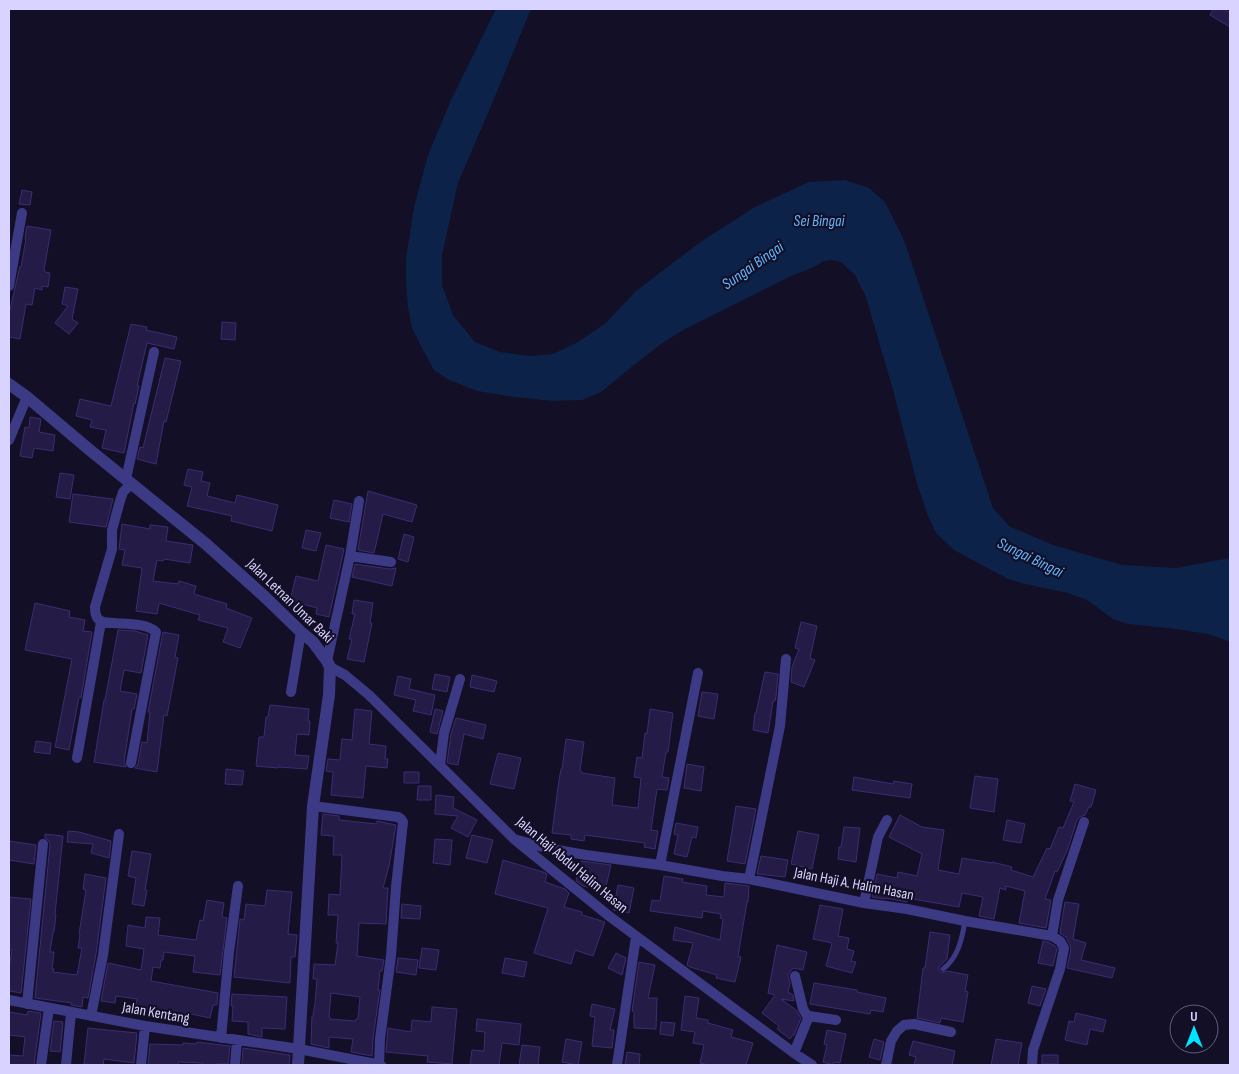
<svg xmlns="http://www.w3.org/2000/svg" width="1239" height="1074" font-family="'Sofia Sans Condensed',sans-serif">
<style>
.water{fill:#0c2248}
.building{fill:#241b47;stroke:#3b2d73;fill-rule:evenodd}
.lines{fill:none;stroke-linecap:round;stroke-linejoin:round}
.service{stroke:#3d3a85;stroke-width:5}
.minor{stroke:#3d3a85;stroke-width:10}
.tertiary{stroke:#3d3a85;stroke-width:12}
.labels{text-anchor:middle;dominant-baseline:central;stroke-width:4.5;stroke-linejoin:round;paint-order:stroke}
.street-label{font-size:15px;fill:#d9d4ff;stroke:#130f26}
.water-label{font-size:16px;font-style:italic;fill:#62b6ff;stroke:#130f26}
</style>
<rect width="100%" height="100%" fill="#130f26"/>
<path class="water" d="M496,9H531L491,106L458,183L442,255V285L453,315L475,342L500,352L530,356L553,354L578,342L606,323L636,291L699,243L755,207L809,182L845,180L869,188L885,202L904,240L993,508L1009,526L1053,545L1122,565L1176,568L1230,558V642L1208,634L1176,629L1128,624L1113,619L1087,600L1068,593L1025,584L1008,579L954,550L936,533L928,516L918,487L893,390L866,297L855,275L841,262L832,260L824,261L814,267L791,276L685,329L661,344L634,365L601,392L582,400L552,401L515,397L477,391L449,380L434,370L424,352L412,328L408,308L406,282V259L414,207L428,155L451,100Z"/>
<path class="building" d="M1213,9H1224L1230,13V27L1210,15Z
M22,190L32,192L30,205L19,204Z
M27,226L51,230L44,270L45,272L50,273L48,287L42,286V290L35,288L32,305L26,304L20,339L9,337V310H10L20,266L21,267L26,239H25Z
M65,287L78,289L72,319L78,323L69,334L55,323L68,306L62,304Z
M222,322L236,323L235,340L221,339Z
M131,324L147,327L146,330L177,337L174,349L147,343L137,386H139L135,404L134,403L124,453L102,448L106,430L90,427L92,420L76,416L80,399L111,406Z
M165,358L181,361L166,422L164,421L156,464L137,459L140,447L143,448Z
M30,417L41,419L39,432L55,435L53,451L34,448L32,458L20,456L25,427L29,428Z
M188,469L203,472L201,481L210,483L207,496L235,503L237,495L278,505L272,531L231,521L232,516L187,506L192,487L184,485Z
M60,473L74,475L70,499L56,497Z
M368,491L417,505L412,522L383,514L374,553L358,550Z
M73,494L113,499L106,527L69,522Z
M334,500L352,504L349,522L330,518Z
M122,524L150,529V525L168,527L166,541L193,545L190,563L164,559L163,561L157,560L153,581L178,584L179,581L196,586L194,594L227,604L226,608L252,618L240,648L223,642L228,628L198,620L200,615L159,603L157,614L136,611L142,568L122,565L125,550L119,549Z
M306,530L321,533L316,551L302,548Z
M404,534L414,537L408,562L398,559Z
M326,545L344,549L329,617L316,614L317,608L290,601L296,576L318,581Z
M355,564L390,569L396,568L392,586L352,577Z
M354,600L373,603L370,623H372L364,662L347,659L352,639H349L355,614H352Z
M35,603L70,611L69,617L85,620L83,631L92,632L81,698L79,697L69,750L55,747L72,659L25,650Z
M801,622L817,626L810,658L815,660L804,687L791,682L792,667L799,649L795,648Z
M118,630L135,631L148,635L141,673L124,670L120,691L137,694L134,709H132L124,762L126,767L94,762L104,700H105Z
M163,632L179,635L175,657L178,658L167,716L164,715L157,772L135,768L138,764L142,742L147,743L150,712H148Z
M765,672L778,674L776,696L775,701H773L768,733L753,730L755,713H756Z
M435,674L450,677L447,692L432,689Z
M472,675L497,681L494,692L470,687Z
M398,676L411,679L409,689L435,695L431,715L413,711L416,700L394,695Z
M702,692L718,694L714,719L698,716Z
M270,705L309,709L308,721H310L309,735L297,734L295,755L309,756L307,769L279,767L278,768L256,766L259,737H264L266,717H268Z
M355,709L372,711L369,744L386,746L385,759H388L387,768L366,766L363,798L331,795L333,772L326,771L328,759L340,760L342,739L352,740Z
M435,709L443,711L437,734L430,732Z
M650,709L673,713L668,752H666L662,777L669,778L667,790L657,789L651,830L658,831L655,849L644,847L645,843L585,835L584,841L571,839V835L552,833L558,787L561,769H562L566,739L584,742L580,771L582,772V773L615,778L612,805L638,808L641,778L634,777L637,757L642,758L645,733L647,734Z
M456,718L486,725L483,739L464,734L458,765L447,763L451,734Z
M36,741L51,743L50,754L34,752Z
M498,753L521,758L514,789L490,784Z
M687,764L704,767L701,791L684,788Z
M226,769L244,771L242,785L225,784Z
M404,772H419V783H404Z
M975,776L998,779L994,812L970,808Z
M854,777L893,784L894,781L912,784L910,798L852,790Z
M1075,784L1096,790L1091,807H1089L1085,815L1080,817L1077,820L1067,851L1057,872L1055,871L1045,899L1051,900L1046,928L1019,923L1025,891L1006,886V890L1000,888L994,919L979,916L983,897L962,893L959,907L907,898V902L886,898L885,899L872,897L877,874L897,878L898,872L917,876L922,854L889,837L900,815L922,827L944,830L938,870L959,874L962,858L992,863V862L1012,867L1011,870L1033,877L1047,848L1050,849L1059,827L1063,828L1074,802L1070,801Z
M418,786H431V800H417Z
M436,795L454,797L453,808L477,820L468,837L451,828L458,816L435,814Z
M736,806L756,809L745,864L727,861Z
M323,814L339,816V820L377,824V821L396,825L389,866L383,888H388L386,924L359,923L357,956L384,960L382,971H380L378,990H380L373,1038L372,1056L351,1052L353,1039L329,1037V1048L311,1044L312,1016H313L315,1003L317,979H313L314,964L335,965L338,943H336L338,915H328L329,894L340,895L342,855H333L334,836L321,835ZM331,993L360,997L358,1019H356L355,1021L330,1019V1017H329Z
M1007,820L1025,824L1021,843L1003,840Z
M676,823L698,827L696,838L692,837L687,857L674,854L678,835L674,834Z
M844,827L860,828L856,862L838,859L839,847H841Z
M68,831L79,832L111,841L109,858L91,853L93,844L67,842Z
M798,831L819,835L812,869L791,864Z
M45,834L63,836L55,914H56L54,932H53L50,952H54L52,969H54L53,972L77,975L82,948H78L80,935L79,934L86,890L83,889L85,874L106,878L96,954L88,998L83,997L82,1007L71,1005L72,1003L35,998L50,845L49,841L45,838Z
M472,835L493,840L487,863L466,858Z
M435,839L452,840L450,865L433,863Z
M9,841L36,845L34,864L9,860Z
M132,851L151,854L145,890H147L144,906L132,904L136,878L128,876Z
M761,856L788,860L785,877L757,874Z
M503,860L543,872L547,874L545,882L565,889L569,893L564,907L582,912V915L605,922L593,956L575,950L571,964L534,953L548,908L495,894Z
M581,861L611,865L605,891L583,886L576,881Z
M664,876L683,879L682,882L707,886L706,895L724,897L725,883L749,886L748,902H747L738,956L741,957L735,982L716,978L717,975L690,967L687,965L693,943L673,940L675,927L720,940L723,919L720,918L721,914L703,911L702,918L650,911L652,900L660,901Z
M618,885L634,888L629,913L613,910Z
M267,890L292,892L288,934L297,935L295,957H291L290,983L234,977L240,919L244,920L246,904L265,906Z
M9,897L31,899L21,993L9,991V968L12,950H9Z
M207,900L224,903L222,917L227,918L220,975L193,972L195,956L164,952L163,960H161L160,968L153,967L151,981L218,993L217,1005H213L210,1018L186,1013L185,1017L154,1010L153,1015L142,1014L143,1007L136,1006L137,999L116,996L115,1003L101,1001L108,963L141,970L144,949L126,946L128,925L145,928L146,917L160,918L158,935L196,940L200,920L203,921Z
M1065,902L1079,904L1073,939L1086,943L1081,960L1115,968L1112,978L1067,968L1071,949L1070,945L1066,937L1060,933Z
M402,904L421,906L420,919L401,918Z
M820,905L843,909L838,936L849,938L847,949L854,951L851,961L856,962L852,973L826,966L832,943L813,939Z
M930,932L950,935L947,959L939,967V971L942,973L947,971L968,975L965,991L968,992L963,1022L941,1018L940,1023L917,1018L923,968H925Z
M1043,941L1050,943L1055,946L1057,949L1053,966L1038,963Z
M777,945L807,952L803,970L793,968L788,975L790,984L788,992L793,995L794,1001L781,999L796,1010L801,1018L794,1035H793L790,1039L777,1029L779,1026L762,1013L775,995L768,993Z
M422,948L439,950L436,970L419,968Z
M616,953L626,958L622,975L608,968Z
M398,958L418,960L416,975L396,972Z
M505,958L527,962L524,977L502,973Z
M639,962L655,965L648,998H657L656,1029L634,1028V1012L632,1011Z
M814,983L857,990V992L886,998L883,1012L871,1010L870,1014L810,1004Z
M1032,986L1046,989L1040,1006L1028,1003Z
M232,994L287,997L285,1029L262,1028V1037L248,1034V1022L232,1021L233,1006H231Z
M685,996L699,998L696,1018L708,1020V1023L733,1030L731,1037L753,1043L746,1065H709L700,1063L704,1045L693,1043L695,1032L681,1030Z
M592,1004L615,1009L610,1030H614L612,1048L592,1046L595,1017L590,1016Z
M432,1007L457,1009L452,1064L427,1062L428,1056L386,1052L388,1028L411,1032L412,1020L431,1022Z
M28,1011L41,1013L34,1065H9V1055L23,1056L25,1037L9,1035V1012L27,1015Z
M1076,1013L1106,1020L1103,1032L1090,1029L1087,1045L1065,1040L1069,1021L1074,1022Z
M477,1019L521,1024L519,1045L502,1043L499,1065H470L472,1050L484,1051L485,1032L476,1031Z
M54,1021L63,1022L60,1052L50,1051Z
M661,1022L675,1023L673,1036L660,1034Z
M88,1028L137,1033L134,1063L104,1059L103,1065L84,1064Z
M827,1030L846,1034L840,1063L834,1062L833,1065L823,1062L827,1045L824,1044Z
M566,1039L582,1042L578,1065L562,1062Z
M874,1039L884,1042L880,1060L869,1057Z
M996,1039L1022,1043L1018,1065H991Z
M913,1041L955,1051L952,1065H914L916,1057L909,1055Z
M197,1042L230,1046L228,1064H215V1065H203V1063L178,1062V1065H148L150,1044L183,1045V1043L197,1044Z
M522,1045L540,1047L538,1065H519Z
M243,1048L290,1055L289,1065H242Z
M627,1052L640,1054L639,1065H625Z
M1042,1055H1058V1064H1042Z"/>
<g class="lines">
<path class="service" d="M943,969C958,958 962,939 965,921"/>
<path class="minor" d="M9,286L22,213
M9,440L27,397
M126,479L154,352
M131,484L123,492L120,501L112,530V549L95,607C95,613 96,619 101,621C104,623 110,623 113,623C125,624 147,623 156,632L131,763
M350,556L391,562
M327,661L350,556L359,501
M330,667L345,675L369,695L514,839L609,916L794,1053L812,1065
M291,692L301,632
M77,758L101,622
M440,765L444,733L460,679
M313,806L398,817L401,819L403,822L396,887L391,956L380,1039L379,1065
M514,839L546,848L586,855L660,865L722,876L749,879L864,903L907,909L965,921L1052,936L1060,941L1064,948L1060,969L1033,1050L1032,1065
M660,865L698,673
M749,879L780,726L786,659
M864,903L878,837L887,820
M1052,936L1058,900L1084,822
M795,976L803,1009L806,1014L809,1016
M9,1000L145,1026L299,1049L381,1065
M27,1004L43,844
M91,1016L103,955L119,834
M221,1038L229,952L238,886
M794,1053L809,1016L836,1020
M41,1065L49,1008
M66,1065L71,1013
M141,1065L145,1026
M235,1065L237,1040
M617,1065L636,937
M886,1065L891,1041L897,1031L904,1025L914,1024L951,1032"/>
<path class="tertiary" d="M9,384L27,397L91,451L206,544L265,597L301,632L313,642L327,661L330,667L329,695L313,806L298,1065"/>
</g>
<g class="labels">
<g class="street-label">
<text transform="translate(290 601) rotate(44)">Jalan Letnan Umar Baki</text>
<text transform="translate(572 865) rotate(40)">Jalan Haji Abdul Halim Hasan</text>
<text transform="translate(854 884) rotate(11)">Jalan Haji A. Halim Hasan</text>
<text transform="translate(156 1013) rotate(10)">Jalan Kentang</text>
</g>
<g class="water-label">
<text x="819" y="221">Sei Bingai</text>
<text transform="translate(753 266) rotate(-35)">Sungai Bingai</text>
<text transform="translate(1030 558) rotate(26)">Sungai Bingai</text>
</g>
</g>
<rect width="1239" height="1074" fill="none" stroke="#d9d4ff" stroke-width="20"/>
<g transform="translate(1194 1029)"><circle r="24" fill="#130f26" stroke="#625e7d"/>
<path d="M0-4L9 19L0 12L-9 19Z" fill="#00e5ff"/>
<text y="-8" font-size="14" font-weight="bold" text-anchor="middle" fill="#d9d4ff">U</text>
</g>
</svg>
